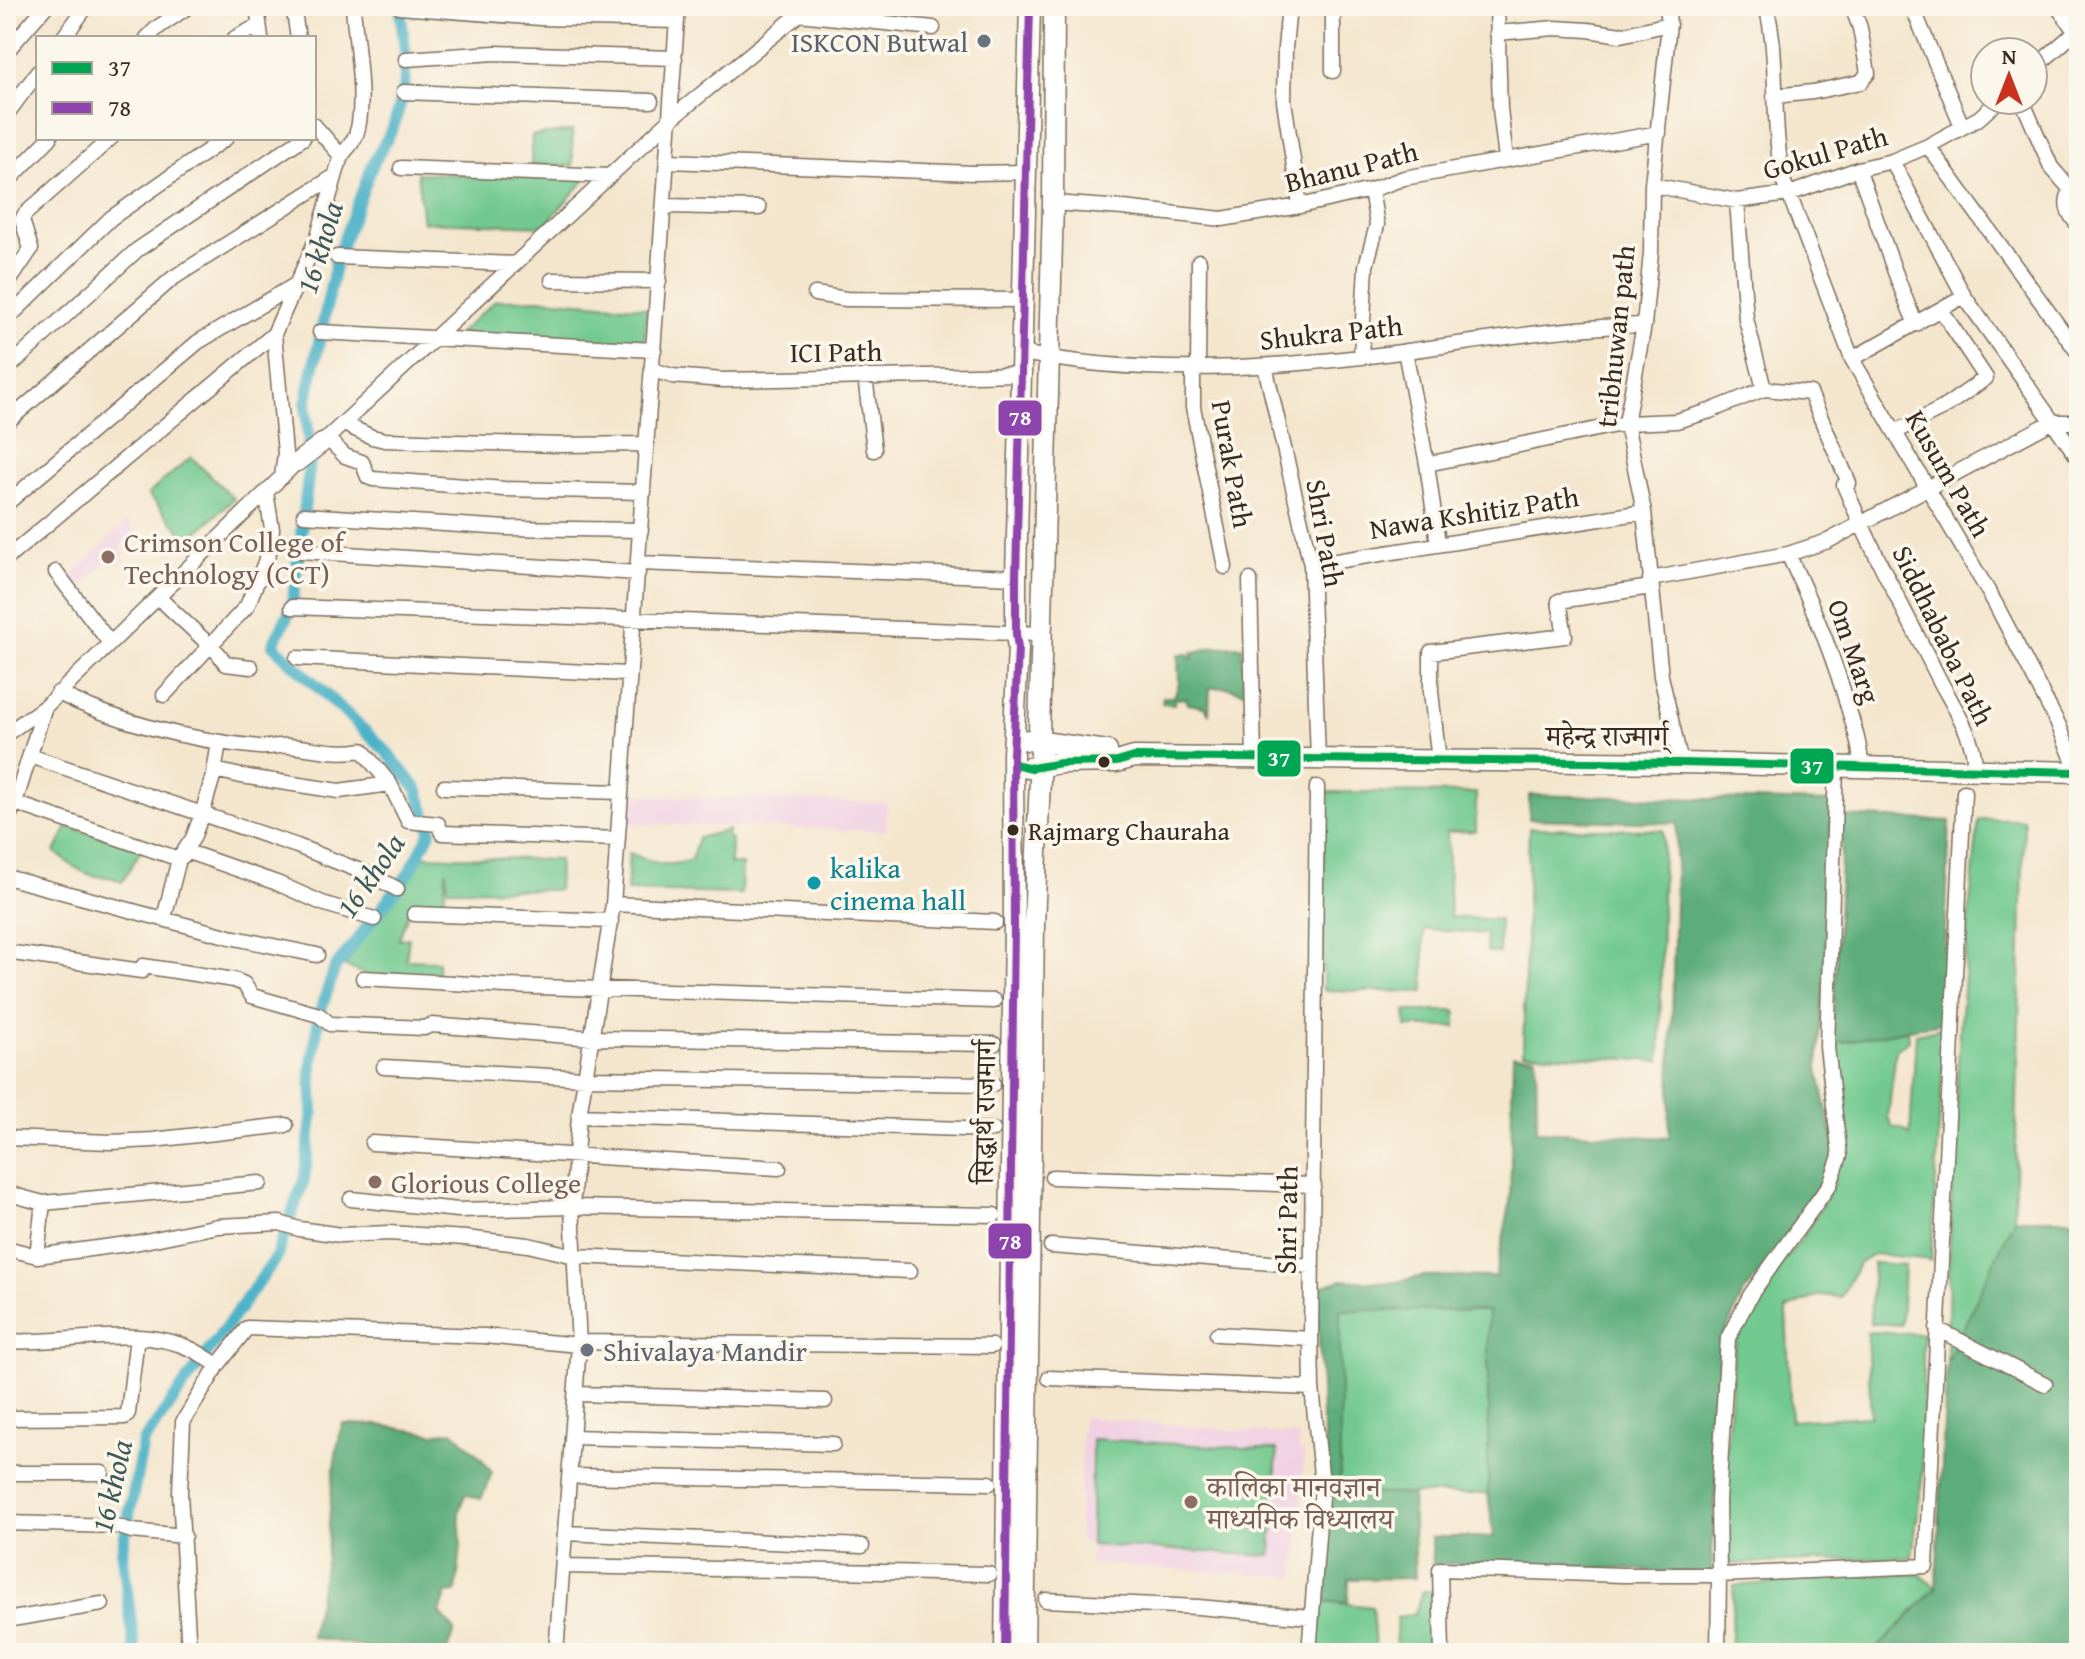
<svg xmlns="http://www.w3.org/2000/svg" width="2085" height="1659" font-family="'Gentium Book Plus','Noto Serif Devanagari',serif">
<style>
.built{fill:#f1d0e3}
.green{fill:#72c98f;stroke:#567a56;stroke-width:2}
.forest{fill:#5dad7a;stroke:#4c6c4c;stroke-width:2}
.lines{fill:none;stroke-linecap:round;stroke-linejoin:round}
.canal{stroke:#47b0c6;stroke-width:12}
.minor-casing{stroke:#7c6c5b;stroke-width:17}
.major-casing{stroke:#7c6c5b;stroke-width:21}
.highway-casing{stroke:#7c6c5b;stroke-width:23}
.minor{stroke:#fff;stroke-width:14}
.major{stroke:#fff;stroke-width:18}
.highway{stroke:#fff;stroke-width:20}
.bus-1-casing{stroke:#fbf7ec;stroke-width:14}
.bus-2-casing{stroke:#fbf7ec;stroke-width:14}
.bus-1{stroke:#00a651;stroke-width:8}
.bus-2{stroke:#8e44ad;stroke-width:8}
.worship-dot{fill:#6b7280;stroke:#fbf7ec;stroke-width:3}
.education-dot{fill:#8d6e63;stroke:#fbf7ec;stroke-width:3}
.bus-dot{fill:#3b2a1e;stroke:#fbf7ec;stroke-width:3}
.culture-dot{fill:#0f9aa8;stroke:#fbf7ec;stroke-width:3}
.labels{text-anchor:middle;dominant-baseline:central;stroke-width:7;stroke-linejoin:round;paint-order:stroke}
.bus-label{font-size:26px;fill:#3b2a1e;stroke:#fbf7ec;text-anchor:start}
.worship-label{font-size:28px;fill:#5b616d;stroke:#fbf7ec;text-anchor:end}
.street-label{font-size:28px;fill:#3b2a1e;stroke:#fbf7ec}
.education-label{font-size:28px;fill:#785e54;stroke:#fbf7ec;text-anchor:start}
.culture-label{font-size:28px;fill:#0d838f;stroke:#fbf7ec;text-anchor:start}
.water-label{font-size:30px;font-style:italic;fill:#3f5959;stroke:#fbf7ec}
.line-badge{stroke:#fbf7ec;stroke-width:3}
.badge-label{font-size:22px;text-anchor:middle;font-weight:bold;fill:#fff}
</style>
<rect width="100%" height="100%" fill="#fbf7ec"/>
<filter id="ink" filterUnits="userSpaceOnUse"><feTurbulence type="fractalNoise" baseFrequency=".0125" numOctaves="2"/><feDisplacementMap in="SourceGraphic" scale="16" xChannelSelector="R" yChannelSelector="G"/><feConvolveMatrix kernelMatrix="1 2 1 2 8 2 1 2 1" color-interpolation-filters="sRGB"/></filter>
<filter id="wash" filterUnits="userSpaceOnUse"><feTurbulence type="fractalNoise" baseFrequency=".006" numOctaves="4" result="noise"/><feDisplacementMap in="SourceGraphic" scale="32" xChannelSelector="R" yChannelSelector="G"/><feGaussianBlur stdDeviation="1.8" result="paint"/><feColorMatrix in="noise" values="0 0 0 0 0 0 0 0 0 0 0 0 0 0 0 0 0 1.4 0 .05"/><feComposite in="paint" operator="in"/></filter>
<g filter="url(#wash)">
<rect width="100%" height="100%" fill="#f4e6cd"/>
<path class="built" d="M127,521L136,531L121,547L125,556L122,561L118,565L110,558L77,591V586L70,577Z
M621,795L887,803L886,831L619,823Z
M1082,1417L1299,1436L1298,1451L1304,1452L1296,1577L1090,1564L1091,1545L1079,1540Z"/>
<path class="green" d="M572,131L573,166L531,165L532,136Z
M417,173L586,179L544,226L423,222Z
M545,299L647,308L644,345L458,334L496,300Z
M191,457L234,499L188,540L148,494Z
M1324,792L1476,793V831L1447,832L1450,917L1499,920V953L1487,952L1486,934L1424,929V992L1323,990Z
M1979,819H2023L2024,825L2014,1219L1947,1363C1950,1181 1958,1000 1979,819Z
M67,827L143,847L122,882C109,875 109,878 96,876C81,874 66,861 55,852Z
M1529,828L1663,830L1660,1061L1523,1053Z
M728,830L727,837L731,839L730,864H742L741,894L627,891L629,853C653,862 665,869 691,860L698,838Z
M423,856L559,860L558,890L448,889L446,870L444,909L411,905L399,939L409,938L406,960L438,961V978L373,977L344,966Z
M1406,1011H1456V1027H1406Z
M1945,1027L1931,1260L1875,1254L1858,1264L1841,1297L1820,1295L1786,1309L1791,1421L1871,1416L1867,1332L1923,1334V1471L1912,1557L1730,1564L1725,1465L1734,1350L1742,1321L1776,1270L1802,1239L1834,1184L1832,1044L1908,1029L1909,1040L1896,1050L1888,1117L1893,1127L1902,1129L1910,1135L1916,1034Z
M1873,1263L1904,1265L1901,1325L1870,1323Z
M1340,1310H1488V1494H1340Z
M1092,1439L1277,1450L1271,1556L1091,1545Z
M1920,1574L1936,1588L1873,1653H1730L1734,1586L1864,1575Z
M1422,1591H1436L1437,1653H1317L1322,1601L1372,1607L1375,1649L1395,1650L1397,1618L1415,1613Z"/>
<path class="forest" d="M1242,646L1245,692L1226,687L1210,688L1209,713L1204,707L1188,704L1186,698L1175,699L1174,704L1162,703L1163,697H1174L1179,683L1178,654H1187L1191,659L1193,658L1191,653L1213,647Z
M1529,795L1831,802L1828,919L1818,1068L1835,1151L1826,1183L1795,1229L1743,1294L1724,1335L1711,1574L1509,1563L1433,1564L1432,1537H1494L1488,1494V1311L1340,1310V1493L1412,1494L1415,1578L1349,1579L1348,1603L1322,1601L1329,1481L1322,1415L1317,1288L1341,1280L1391,1283L1424,1276L1495,1277L1510,1205L1513,1055L1536,1057L1537,1131L1669,1138L1677,823L1529,819Z
M1843,816L1950,821L1941,1023L1832,1044Z
M2014,1219H2079V1653H1873L1936,1588L1947,1363Z
M343,1424L379,1425L433,1434L453,1431L480,1457L492,1473L481,1499L465,1494L459,1512L461,1546L456,1592L447,1593L440,1613L455,1631L447,1653L366,1647L311,1637C314,1611 323,1585 326,1559C331,1514 330,1468 343,1424Z"/>
<g class="lines">
<path class="canal" d="M135,1653L122,1552L143,1442L276,1258L304,1180L313,1111L311,1071L319,1015L335,968L409,873L431,831L417,789L386,751L273,645L292,607L310,462L306,404L337,257L373,164L393,128L404,92L406,59L400,6"/>
</g>
</g>
<g filter="url(#ink)">
<g class="lines">
<g class="minor-casing">
<path id="minor" d="M257,6L261,38
M293,6L298,38
M1289,6L1285,48L1284,101L1300,206
M1333,6V71
M1497,6L1500,109L1506,159
M1667,6L1669,24L1652,185L1651,253L1644,325L1626,423L1644,512L1661,676L1681,763
M1766,6C1778,51 1773,99 1778,145C1780,163 1780,178 1789,194L1852,359L1995,603L2059,726L2078,772
M1912,6L1962,126
M2057,6L2075,31
M400,7L540,18L677,21
M799,14L933,28
M1497,33L1555,28L1588,30L1621,35L1669,24
M63,38L87,6
M147,38L157,28L189,6
M235,38L258,26
M6,52L46,6
M406,59L495,53L675,58
M2033,69L2079,29
M404,92L651,101
M1774,96L1813,92L1861,82L1868,73L1860,28L1852,6
M2022,100L2051,167L2071,190L2079,184
M6,115L38,72
M1928,146L2079,354
M341,156C346,150 353,143 356,135C367,106 355,39 353,6
M668,161L974,173L1026,172
M401,168L610,176
M1858,169C1878,221 1893,273 1916,324
M6,183L50,138
M1652,185L1737,201L1789,194L1858,169L1892,161L1928,146L1979,118L1999,100
M2071,190C2063,205 2069,215 2079,226
M1737,201L1746,319L1764,389L1810,393L1849,483L1844,485C1872,552 1907,615 1939,679C1953,706 1976,739 1975,770
M1053,203L1123,208L1222,219L1300,206L1371,190L1404,178L1659,133
M665,206L759,208
M337,257L515,264
M552,280L659,281
M6,286L31,249L22,220L25,214L111,138
M815,294L846,299L1024,300
M1964,296L2079,459
M6,320L111,218L226,138
M320,332L654,350
M1405,351L1427,464
M1022,353C1135,375 1247,370 1361,357C1456,346 1549,327 1644,325
M1361,357L1366,266L1377,225L1371,190
M1852,359L1964,296L1892,161
M1265,366L1311,565L1318,759
M6,370L137,250L303,138
M653,370L672,376L723,380L1022,374
M1193,370V407L1225,567
M1198,370L1199,261
M865,376L874,450
M6,423L173,278L335,176
M344,424L372,437L385,440L561,445L647,444
M1895,432L1943,408L1986,378L1941,310
M328,439L345,456L362,462L368,477L373,479L504,489L644,492
M322,443L672,118L809,6
M282,477L285,453L274,334L318,236L341,156L314,125
M6,504L198,342L295,285
M304,515L507,528L641,530
M1438,543L1427,464L1626,423L1676,421L1710,411L1764,389
M301,551L638,573
M1788,554C1812,604 1833,654 1848,707C1854,727 1861,747 1861,768
M6,559L274,334
M638,563L1016,577
M1311,565L1644,512
M56,572L110,643
M1650,579L1788,554L1828,541L2052,422H2079
M1250,580L1254,759
M158,597L218,653L226,664L251,667
M292,607L1041,634
M297,658L628,674
M58,693C121,724 189,740 259,747C269,748 279,745 289,746C315,748 336,755 362,750L390,784L408,821L438,824L442,833L618,839
M164,695L247,606L270,550L272,529L266,492
M6,734L46,706L297,462
M30,756L297,846L373,876L397,889
M1439,761L1431,692V652L1565,636L1559,601L1651,587
M1836,768L1827,1047L1840,1156L1830,1184L1751,1294L1728,1338L1718,1500L1719,1575L1926,1566L1964,792
M215,770L241,776L339,791L390,784
M444,787L621,792
M15,803L179,859L188,852L277,883L322,903L374,919
M6,823L15,803L45,706
M6,877L230,937L317,955
M613,904L995,922
M414,914L611,921
M164,918L179,859L193,838L202,814L214,773L219,742
M6,952L142,971L143,966L234,980L244,984L252,996L319,1015L330,1024L424,1028L432,1025L593,1038L994,1044
M363,978L506,986L994,1001
M384,1067L586,1078L993,1084
M579,1116L993,1130
M6,1138L111,1142L153,1140L286,1125
M372,1143L779,1168
M1052,1177L1314,1185
M6,1193L43,1203L260,1183
M351,1199L458,1210L572,1207L994,1215
M1051,1246L1311,1266
M6,1248L37,1256L135,1243L218,1226L280,1223L299,1229L341,1235L389,1233L465,1238L528,1245L575,1256L910,1271
M37,1256L43,1203
M1937,1329L2045,1384
M1217,1334L1311,1339
M6,1341C64,1345 137,1324 191,1349C200,1353 209,1360 218,1365L183,1422L180,1493L189,1653
M579,1342L992,1346
M218,1365L247,1328L484,1336L579,1345
M1049,1378L1312,1388
M576,1394L825,1401
M6,1418L125,1417L128,1413L137,1337
M572,1437L833,1444
M6,1473H102
M570,1476L990,1483
M6,1523L116,1526L132,1531L184,1536
M565,1533L862,1546
M563,1566L989,1574
M1046,1600L1198,1607L1310,1617
M6,1620L102,1604
M556,1653L579,1345L572,1207L579,1116L613,904L678,6
M1309,1653L1322,1484L1312,1388L1311,1339L1317,787
M1442,1653L1440,1569L1623,1575H1719L1718,1653"/>
</g>
<g class="major-casing">
<path id="major" d="M297,462L322,443"/>
</g>
<g class="highway-casing">
<path id="highway" d="M1028,740L1107,751
M1028,768L1061,763L1117,762L1134,757L1681,763L2079,772
M1005,1653L1014,924L1013,755L1018,648L1016,634V577L1030,6
M1024,1653L1034,925L1041,754L1039,734L1053,203L1054,6"/>
</g>
<use href="#minor" class="minor"/>
<use href="#major" class="major"/>
<use href="#highway" class="highway"/>
<g class="bus-1-casing">
<path id="bus-1" d="M1014,764L1032,768L1061,763L1117,762L1134,757L1681,763L2079,772"/>
</g>
<g class="bus-2-casing">
<path id="bus-2" d="M1005,1653L1014,924L1013,755L1018,648L1016,634V577L1030,6"/>
</g>
<use href="#bus-1" class="bus-1"/>
<use href="#bus-2" class="bus-2"/>
</g>
</g>
<g class="worship-dot">
<circle cx="984" cy="41" r="8"/>
<circle cx="587" cy="1350" r="8"/>
</g>
<g class="education-dot">
<circle cx="108" cy="557" r="8"/>
<circle cx="375" cy="1182" r="8"/>
<circle cx="1191" cy="1502" r="8"/>
</g>
<g class="bus-dot">
<circle cx="1104" cy="762" r="7"/>
<circle cx="1013" cy="830" r="7"/>
</g>
<circle class="culture-dot" cx="814" cy="883" r="8"/>
<g class="labels">
<g class="bus-label">
<text x="1028" y="830">Rajmarg Chauraha</text>
</g>
<g class="worship-label">
<text x="968" y="41">ISKCON Butwal</text>
<text x="603" y="1350" text-anchor="start">Shivalaya Mandir</text>
</g>
<g class="street-label">
<text transform="translate(1825 152) rotate(-16)">Gokul Path</text>
<text transform="translate(1351 166) rotate(-14)">Bhanu Path</text>
<text transform="translate(1331 332) rotate(-6)">Shukra Path</text>
<text transform="translate(1615 336) rotate(-84)">tribhuwan path</text>
<text transform="translate(836 351) rotate(-1)">ICI Path</text>
<text transform="translate(1233 464) rotate(80)">Purak Path</text>
<text transform="translate(1949 473) rotate(60)">Kusum Path</text>
<text transform="translate(1474 512) rotate(-9)">Nawa Kshitiz Path</text>
<text transform="translate(1326 533) rotate(80)">Shri Path</text>
<text transform="translate(1944 635) rotate(64)">Siddhababa Path</text>
<text transform="translate(1855 651) rotate(71)">Om Marg</text>
<text x="1607" y="735">महेन्द्र राज्मार्ग्</text>
<text transform="translate(984 1112) rotate(-89)">सिद्धार्थ राजमार्ग</text>
<text transform="translate(1286 1220) rotate(-89)">Shri Path</text>
</g>
<g class="education-label">
<text x="124" y="541">Crimson College of<tspan x="124" dy="32">Technology (CCT)</tspan></text>
<text x="391" y="1182">Glorious College</text>
<text x="1207" y="1486">कालिका मानवज्ञान<tspan x="1207" dy="32">माध्यमिक विध्यालय</tspan></text>
</g>
<g class="culture-label">
<text x="830" y="867">kalika<tspan x="830" dy="32">cinema hall</tspan></text>
</g>
<g class="water-label">
<text transform="translate(319 247) rotate(-73)">16 khola</text>
<text transform="translate(370 875) rotate(-55)">16 khola</text>
<text transform="translate(111 1486) rotate(-77)">16 khola</text>
</g>
</g>
<g class="line-badge">
<rect x="997" y="399" width="46" height="38" rx="8" fill="#8e44ad"/>
<rect x="1256" y="739" width="46" height="39" rx="8" fill="#00a651"/>
<rect x="1789" y="747" width="46" height="38" rx="8" fill="#00a651"/>
<rect x="987" y="1222" width="46" height="38" rx="8" fill="#8e44ad"/>
</g>
<g class="badge-label">
<text x="1020" y="425">78</text>
<text x="1279" y="766">37</text>
<text x="1812" y="774">37</text>
<text x="1010" y="1249">78</text>
</g>
<rect width="2085" height="1659" fill="none" stroke="#fbf7ec" stroke-width="32"/>
<rect x="36" y="36" width="280" height="104" fill="#fbf7ec" stroke="#aea59a" stroke-width="2"/>
<rect x="52" y="62" width="40" height="12" fill="#00a651" stroke="#aea59a" stroke-width="2"/>
<text x="108" y="76" font-size="24" fill="#3b2a1e">37</text>
<rect x="52" y="102" width="40" height="12" fill="#8e44ad" stroke="#aea59a" stroke-width="2"/>
<text x="108" y="116" font-size="24" fill="#3b2a1e">78</text>
<g transform="translate(2009 76)"><circle r="38" fill="#fbf7ec" stroke="#aea59a" stroke-width="2"/>
<path d="M0-6L14 30L0 20L-14 30Z" fill="#c8321e"/>
<text y="-12" font-size="22" font-weight="bold" text-anchor="middle" fill="#3b2a1e">N</text>
</g>
</svg>
